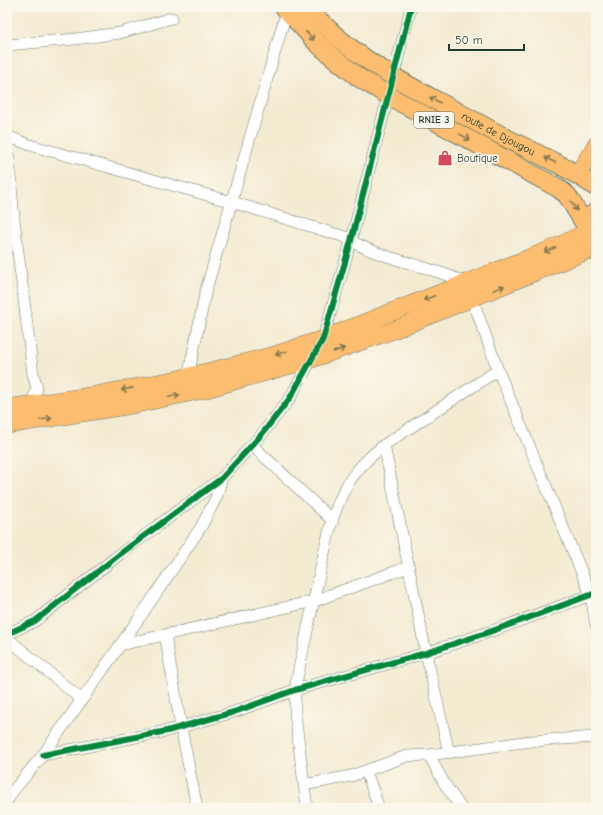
<svg xmlns="http://www.w3.org/2000/svg" width="603" height="815" font-family="'Comic Neue',sans-serif">
<style>
.lines{fill:none;stroke-linecap:round;stroke-linejoin:round}
.minor-casing{stroke:#697a6b;stroke-width:12}
.primary-casing{stroke:#697a6b;stroke-width:18}
.trunk-casing{stroke:#697a6b;stroke-width:20}
.minor{stroke:#fff;stroke-width:11}
.primary{stroke:#fcbd6f;stroke-width:17}
.trunk{stroke:#fcbd6f;stroke-width:18}
.cycleway-casing{stroke:#fbf7ec;stroke-width:8}
.cycleway{stroke:#00873e;stroke-width:6}
.oneway{stroke:#82774f}
.labels{text-anchor:middle;dominant-baseline:central;stroke-width:3.5;stroke-linejoin:round;paint-order:stroke}
.shield{fill:#fbf7ec;stroke:#61756b;stroke-width:1}
.shield-label{font-size:10px;font-weight:bold;fill:#1f3d34}
.street-label{font-size:11px;fill:#1f3d34;stroke:#fbf7ec}
.poi-label{font-size:11px;fill:#1f3d34;stroke:#fbf7ec;text-anchor:start}
</style>
<rect width="100%" height="100%" fill="#fbf7ec"/>
<filter id="ink" filterUnits="userSpaceOnUse"><feTurbulence type="fractalNoise" baseFrequency=".025" numOctaves="2"/><feDisplacementMap in="SourceGraphic" scale="8" xChannelSelector="R" yChannelSelector="G"/><feConvolveMatrix kernelMatrix="1 2 1 2 8 2 1 2 1" color-interpolation-filters="sRGB"/></filter>
<filter id="wash" filterUnits="userSpaceOnUse"><feTurbulence type="fractalNoise" baseFrequency=".012" numOctaves="4" result="noise"/><feDisplacementMap in="SourceGraphic" scale="16" xChannelSelector="R" yChannelSelector="G"/><feGaussianBlur stdDeviation="0.9" result="paint"/><feColorMatrix in="noise" values="0 0 0 0 0 0 0 0 0 0 0 0 0 0 0 0 0 1.4 0 .05"/><feComposite in="paint" operator="in"/></filter>
<g filter="url(#wash)">
<rect width="100%" height="100%" fill="#f3ead2"/>
</g>
<g filter="url(#ink)">
<g class="lines">
<g class="minor-casing">
<path id="minor" d="M7,45L75,39L120,33L172,18
M7,136L30,145L232,202L345,237C382,261 428,264 466,283
M7,141L14,219L33,374L37,388L34,396L37,403
M472,298L498,370L591,595L596,625
M188,377L206,290L287,10
M252,445L333,521
M384,445L426,653L449,753
M7,634L35,621L120,554L222,478L262,434L290,398L323,339L351,241L411,7
M165,635L181,727L197,808
M7,638L82,700
M120,645L314,601L408,567
M43,755L167,731L234,712L295,690L426,653L492,631L596,593
M429,755L444,783L461,808
M366,771L379,808
M304,785L351,776L407,756L429,755L531,741L596,737
M7,801L13,791L43,755L147,607L201,527L216,498L222,478
M307,808L295,714V690C301,655 310,620 317,585C324,556 330,517 344,491C353,472 368,458 384,445L498,370"/>
</g>
<g class="primary-casing">
<path id="primary" d="M577,175L596,145
M7,408L90,396L178,379L271,356L323,339L466,283L554,248L585,233
M7,425L132,405L203,390L312,359L394,330L592,249"/>
</g>
<g class="trunk-casing">
<g id="trunk">
<path d="M284,7L317,43L333,57L358,77L389,96L558,188L567,195L586,226"/>
<path id="s1" d="M307,7C344,50 390,76 439,102C462,114 485,127 508,139C538,154 569,168 596,187"/>
<path d="M596,212C581,221 584,242 596,252"/>
</g>
</g>
<use href="#minor" class="minor"/>
<use href="#primary" class="primary"/>
<use href="#trunk" class="trunk"/>
<g class="cycleway-casing">
<path id="cycleway" d="M7,634L35,621L120,554L222,478L262,434L290,398L323,339L351,241L411,7
M43,755L167,731L234,712L295,690L426,653L492,631L596,593"/>
</g>
<use href="#cycleway" class="cycleway"/>
</g>
<defs><path id="oneway-shaft" d="M-6 0H5M1.5-3L5.5 0L1.5 3" fill="none" stroke-width="1.6" stroke-linecap="round" stroke-linejoin="round"/></defs>
<g class="oneway">
<use href="#oneway-shaft" transform="translate(310 36) rotate(47)"/>
<use href="#oneway-shaft" transform="translate(435 100) rotate(-152)"/>
<use href="#oneway-shaft" transform="translate(465 137) rotate(29)"/>
<use href="#oneway-shaft" transform="translate(550 160) rotate(-152)"/>
<use href="#oneway-shaft" transform="translate(574 206) rotate(58)"/>
<use href="#oneway-shaft" transform="translate(550 250) rotate(158)"/>
<use href="#oneway-shaft" transform="translate(499 288) rotate(-23)"/>
<use href="#oneway-shaft" transform="translate(429 298) rotate(159)"/>
<use href="#oneway-shaft" transform="translate(339 350) rotate(-20)"/>
<use href="#oneway-shaft" transform="translate(281 353) rotate(162)"/>
<use href="#oneway-shaft" transform="translate(127 389) rotate(169)"/>
<use href="#oneway-shaft" transform="translate(174 396) rotate(-12)"/>
<use href="#oneway-shaft" transform="translate(46 419) rotate(-9)"/>
</g>
</g>
<defs>
<g id="shop-bare" transform="scale(1.2)"><path d="M-5-2.5h2.3a2.7 3.5 0 0 1 5.4 0H5L5.5 6h-11ZM-1.5-2.5h3a1.5 2.3 0 0 0-3 0Z" fill="#d1495b" stroke="#fbf7ec" stroke-width="2.5" paint-order="stroke"/></g>
</defs>
<g fill-rule="evenodd">
<use href="#shop-bare" x="445" y="158"/>
</g>
<g class="labels">
<rect class="shield" x="414" y="112" width="40" height="16" rx="3"/>
<g class="shield-label">
<text x="434" y="120">RNIE 3</text>
</g>
<g class="street-label">
<text stroke="none"><textPath href="#s1" startOffset="231">route de Djougou</textPath></text>
</g>
<g class="poi-label">
<text x="457" y="158">Boutique</text>
</g>
</g>
<rect width="603" height="815" fill="none" stroke="#fbf7ec" stroke-width="24"/>
<path d="M449 44v6h75v-6" fill="none" stroke="#1f3d34" stroke-width="2"/>
<text x="455" y="44" font-size="12" fill="#1f3d34" stroke="#fbf7ec" stroke-width="3" paint-order="stroke">50 m</text>
</svg>
